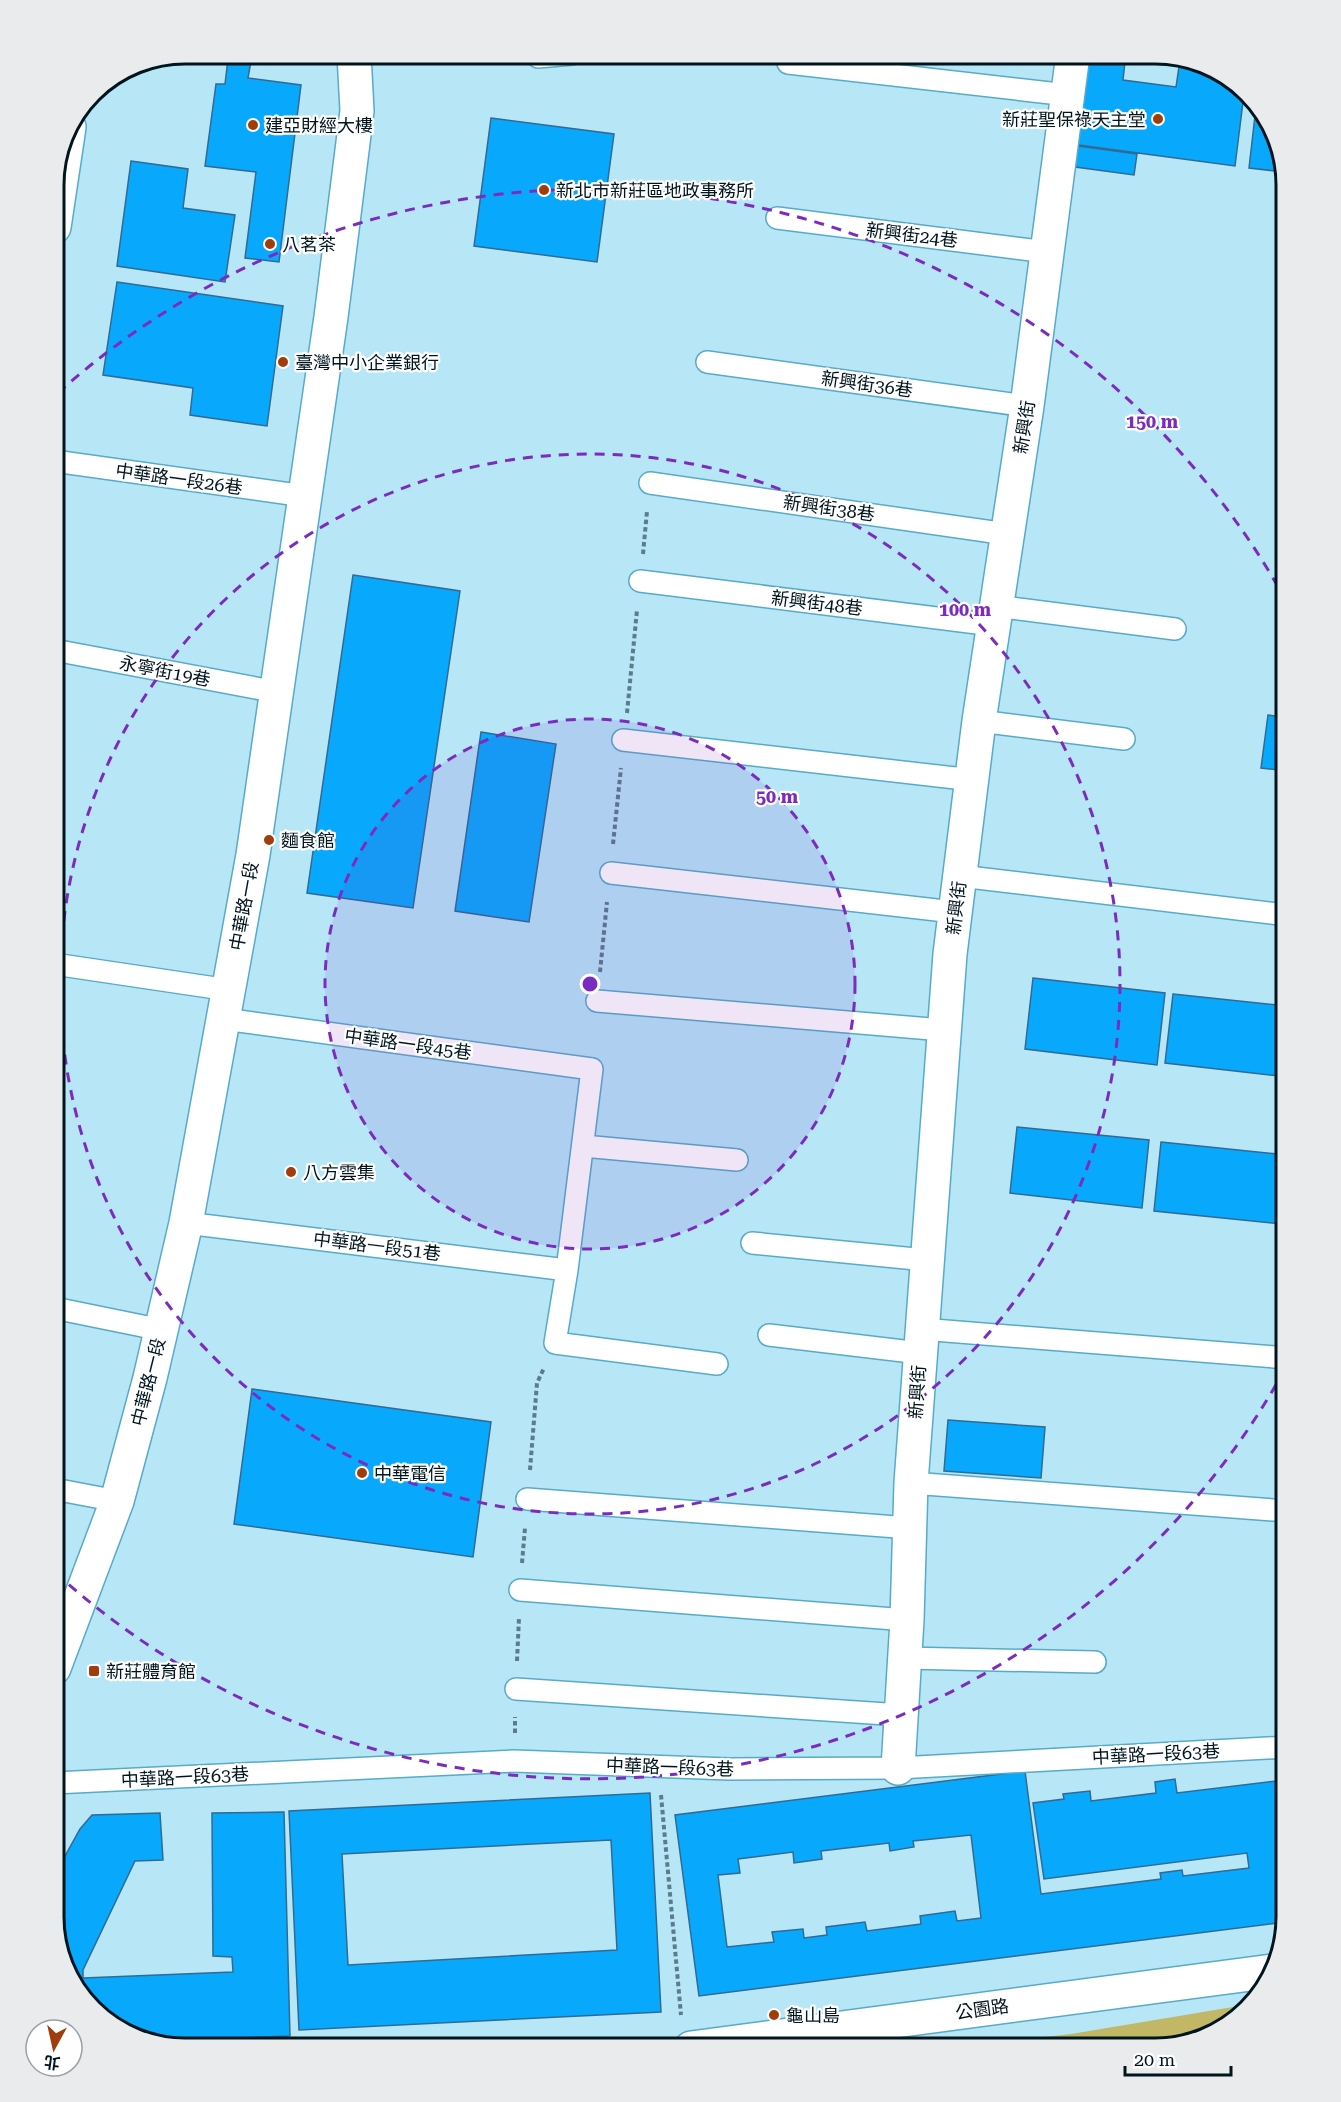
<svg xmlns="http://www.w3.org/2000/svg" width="1341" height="2102" font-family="'Roboto Serif','Noto Sans TC',serif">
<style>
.green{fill:#c1b765}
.building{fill:#08a9fc;stroke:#2f6b94;stroke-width:1.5;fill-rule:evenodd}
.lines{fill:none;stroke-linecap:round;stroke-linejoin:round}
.service-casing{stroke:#57abc6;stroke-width:24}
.minor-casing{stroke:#57abc6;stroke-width:36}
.path{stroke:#5b7d8a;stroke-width:4;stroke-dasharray:4.5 3;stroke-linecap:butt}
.service{stroke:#fff;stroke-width:21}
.minor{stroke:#fff;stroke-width:33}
.ring{fill:none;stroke:#7b2cbf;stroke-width:3;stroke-dasharray:10 8}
.poi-dot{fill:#a13d0a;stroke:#fefefe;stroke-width:2}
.labels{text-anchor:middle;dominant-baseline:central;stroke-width:4.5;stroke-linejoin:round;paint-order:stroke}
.poi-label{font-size:18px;fill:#00151d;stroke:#fefefe;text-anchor:start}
.street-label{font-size:18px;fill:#00151d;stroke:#fefefe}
.rim{fill:none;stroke:#00151d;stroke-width:3}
.centre{fill:#7b2cbf;stroke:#fefefe;stroke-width:3}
.ring-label{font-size:18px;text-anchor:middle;font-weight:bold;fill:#7b2cbf;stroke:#fefefe;stroke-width:4.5;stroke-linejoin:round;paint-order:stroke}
</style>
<rect width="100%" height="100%" fill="#b7e6f7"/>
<path class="green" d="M1245,2005L1214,2034L1155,2048H949L1071,2034Z"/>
<path class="building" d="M1083,57L1125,62L1123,80L1176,87L1180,60L1228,76L1244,94L1235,166L1071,144Z
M228,59L251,61L248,78L301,85L279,262L245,258L256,172L205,166L216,84H225Z
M1256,107L1273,127L1284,172L1249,168Z
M491,118L614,134L597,262L474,246Z
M1071,145L1137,154L1134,175L1068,166Z
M131,161L188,169L183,208L235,215L225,282L117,266Z
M117,282L283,306L267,426L190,415L193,388L103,375Z
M353,575L460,591L413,908L307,893Z
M1268,715L1287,718V771L1261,768Z
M481,732L556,744L529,922L455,911Z
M1033,978L1165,993L1157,1065L1025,1049Z
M1173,994L1287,1006V1077L1165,1063Z
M1017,1127L1149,1140L1142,1208L1010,1193Z
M1161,1142L1287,1155L1282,1224L1154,1211Z
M252,1389L491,1422L473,1557L234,1524Z
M948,1420L1045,1427L1041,1478L944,1471Z
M1025,1771L1041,1894L1161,1879L1160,1873L1182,1870L1183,1876L1249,1868L1247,1853L1044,1879L1033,1803L1064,1799L1063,1794L1090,1791L1091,1801L1156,1793L1155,1782L1175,1779L1177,1793L1276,1781L1279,1808L1286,1806L1287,1814L1286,1922L699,1996L675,1815ZM971,1835L981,1918L957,1921L955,1911L920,1916L921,1924L867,1931L865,1922L826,1927L827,1935L804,1938L803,1929L772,1932L774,1942L727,1947L718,1875L740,1873L738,1859L793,1852L794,1863L822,1859L821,1851L889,1843L890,1851L914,1847L913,1841Z
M650,1793L661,2012L299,2030L289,1811ZM611,1840L617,1950L348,1965L342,1854Z
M284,1812L290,2036L158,2041L113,2026L68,1975L54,1916V1876L80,1829L92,1815L160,1813L163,1860L135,1861L83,1970V1978L233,1972L232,1957L213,1956L212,1813Z"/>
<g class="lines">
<g class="service-casing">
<path id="service" d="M537,54L538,57L572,54
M788,63L1068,95
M777,218L1047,252
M707,362L1027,406
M54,461L305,496
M650,483L1007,534
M640,581L993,625
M995,606L1175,629
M54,650L277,692
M979,721L1124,739
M623,740L973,780
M611,873L954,912
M960,876L1287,915
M54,964L229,990
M597,1001L943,1030
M224,1019L592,1069L567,1270L555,1343L717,1364
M583,1146L737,1160
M186,1223L567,1270
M752,1243L926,1260
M54,1308L162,1330
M921,1329L1287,1358
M769,1335L920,1353
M911,1483L1287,1511
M54,1489L117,1501
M527,1499L910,1528
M520,1590L907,1620
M905,1658L1095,1662
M516,1689L901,1715
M54,1783L514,1761L729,1769L898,1768L1287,1747"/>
</g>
<g class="minor-casing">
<path id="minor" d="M54,227L69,127
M54,1668L117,1501L150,1378L186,1223L253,855L281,661L331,317L357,111L354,54
M898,1768L907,1620L911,1483L950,954L979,721L1027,406L1073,54
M691,2048L1272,1971"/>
</g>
<path class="path" d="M643,554L647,511
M627,713L637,610
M613,844L621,768
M600,972L607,902
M530,1470L537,1383L544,1368
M522,1563L525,1528
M517,1661L519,1618
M515,1733V1717
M661,1795L681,2015"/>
<use href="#service" class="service"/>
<use href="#minor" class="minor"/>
</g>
<circle cx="590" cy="984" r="265" fill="#7b2cbf" fill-opacity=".12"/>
<g class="ring">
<circle cx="590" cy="984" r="265"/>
<circle cx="590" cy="984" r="530"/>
<path d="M1285 1369A795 795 0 0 1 58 1575M58 393A795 795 0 0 1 1285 599"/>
</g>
<g class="poi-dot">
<circle cx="1158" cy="119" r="6"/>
<circle cx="253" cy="125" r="6"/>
<circle cx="544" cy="190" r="6"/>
<circle cx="270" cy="244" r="6"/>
<circle cx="283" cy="362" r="6"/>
<circle cx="269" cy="840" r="6"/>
<circle cx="291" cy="1172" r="6"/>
<circle cx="362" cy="1473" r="6"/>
<rect x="88" y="1665" width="12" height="12" rx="3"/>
<circle cx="774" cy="2015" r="6"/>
</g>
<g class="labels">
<g class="poi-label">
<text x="1146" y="119" text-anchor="end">新莊聖保祿天主堂</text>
<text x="265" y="125">建亞財經大樓</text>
<text x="556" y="190">新北市新莊區地政事務所</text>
<text x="282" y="244">八茗茶</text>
<text x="295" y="362">臺灣中小企業銀行</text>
<text x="281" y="840">麵食館</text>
<text x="303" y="1172">八方雲集</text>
<text x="374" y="1473">中華電信</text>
<text x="106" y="1671">新莊體育館</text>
<text x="786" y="2015">龜山島</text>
</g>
<g class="street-label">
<text transform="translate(912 235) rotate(7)">新興街24巷</text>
<text transform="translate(867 384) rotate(8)">新興街36巷</text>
<text transform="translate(1024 427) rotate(-81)">新興街</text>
<text transform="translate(179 479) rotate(8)">中華路一段26巷</text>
<text transform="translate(829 508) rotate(8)">新興街38巷</text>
<text transform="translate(817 603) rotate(7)">新興街48巷</text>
<text transform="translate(165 671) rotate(11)">永寧街19巷</text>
<text transform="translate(244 906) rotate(-80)">中華路一段</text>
<text transform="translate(956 908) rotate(-83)">新興街</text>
<text transform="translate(408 1044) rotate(8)">中華路一段45巷</text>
<text transform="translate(377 1246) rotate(7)">中華路一段51巷</text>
<text transform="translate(148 1382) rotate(-76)">中華路一段</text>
<text transform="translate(917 1392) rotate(-86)">新興街</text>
<text transform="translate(1156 1754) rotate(-3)">中華路一段63巷</text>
<text transform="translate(670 1767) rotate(2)">中華路一段63巷</text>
<text transform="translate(185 1777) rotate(-3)">中華路一段63巷</text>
<text transform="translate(982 2009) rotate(-8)">公園路</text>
</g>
</g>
<path d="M0 0H1341V2102H0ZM185 64H1155A121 121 0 0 1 1276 185V1917A121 121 0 0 1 1155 2038H185A121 121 0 0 1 64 1917V185A121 121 0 0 1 185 64Z" fill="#eaebec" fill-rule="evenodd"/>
<path class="rim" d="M185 64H1155A121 121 0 0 1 1276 185V1917A121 121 0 0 1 1155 2038H185A121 121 0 0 1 64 1917V185A121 121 0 0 1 185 64Z"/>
<circle cx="590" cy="984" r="9" class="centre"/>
<g class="ring-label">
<text x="1152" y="428">150 m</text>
<text x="965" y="616">100 m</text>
<text x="777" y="803">50 m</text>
</g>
<g transform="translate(54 2048) rotate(188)"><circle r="28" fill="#fefefe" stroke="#98a1a4" stroke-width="1.5"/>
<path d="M0-4.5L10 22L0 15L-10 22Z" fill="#a13d0a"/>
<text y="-9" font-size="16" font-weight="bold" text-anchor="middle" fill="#00151d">北</text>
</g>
<path d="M1125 2066v9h106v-9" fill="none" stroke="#00151d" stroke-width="3"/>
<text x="1134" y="2066" font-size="18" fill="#00151d" stroke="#fefefe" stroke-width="4.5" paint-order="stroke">20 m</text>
</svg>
